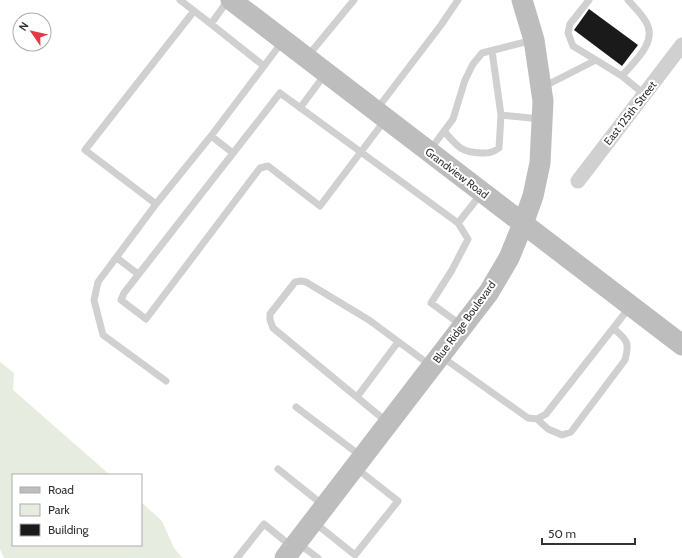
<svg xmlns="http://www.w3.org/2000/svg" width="682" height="558" font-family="Cabin,sans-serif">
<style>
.green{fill:#e6ecdf}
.building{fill:#1a1a1a}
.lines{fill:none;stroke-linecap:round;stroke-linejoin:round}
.lane{stroke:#d0d0d0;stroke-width:7}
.street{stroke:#d0d0d0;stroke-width:15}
.secondary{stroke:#bdbdbd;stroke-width:21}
.labels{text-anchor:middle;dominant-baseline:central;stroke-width:4;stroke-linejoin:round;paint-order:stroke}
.street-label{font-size:11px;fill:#333;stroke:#fff}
</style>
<rect width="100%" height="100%" fill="#fff"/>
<path class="green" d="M0,362L14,373L13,390L110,475H13V545H141V502L162,521L174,548L182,558H4L0,549Z"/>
<path class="building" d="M589,9L638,45L622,66L574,30Z"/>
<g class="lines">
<path class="lane" d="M180,0L211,24L228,0
M211,24L264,66L282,42
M307,57L354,0
M596,60L622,76L644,94
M622,76C634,62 658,42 646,22C642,14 634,7 628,0
M543,87L596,60L573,46L568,33L570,24L589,0
M300,108L326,73
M377,109L441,25L458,0
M501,115L541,119
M385,120L320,206L268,166L260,168L146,319L121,300L124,293L280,93L458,223L481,194
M444,131C457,146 460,152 481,153C489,153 492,153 499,148L501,115L492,51
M211,136L233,153
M430,150L453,119L465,80L473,64L482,53L533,40
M156,204L85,150L194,11
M458,223L468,239L452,270L431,303L461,325
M117,258L138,274
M442,357L528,418L537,419L546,414L629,308
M166,381L103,335L94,300L98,282L156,204L211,136L264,66
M357,397L398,342
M296,407L361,456
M537,419L548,429L562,435L571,432L625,360C630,342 627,340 613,328
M387,422L273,328L270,320V314L295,282L301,281L306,282L369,320L430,365
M278,469L323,505
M315,523L355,555L398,501L356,468
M299,544L318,558
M237,558L264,524L291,546"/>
<path class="street" d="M578,181L682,45"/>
<path class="secondary" d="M231,0L682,345
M285,558L489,292L509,258L523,224L533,196L540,163L543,101L534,40L522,0"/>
</g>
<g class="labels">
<g class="street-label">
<text transform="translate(630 113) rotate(-52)">East 125th Street</text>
<text transform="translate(457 173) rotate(37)">Grandview Road</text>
<text transform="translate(464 322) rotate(-54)">Blue Ridge Boulevard</text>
</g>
</g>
<rect x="12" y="474" width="130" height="72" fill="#ffffff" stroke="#adadad"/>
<rect x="20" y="487" width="20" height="6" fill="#bdbdbd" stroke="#adadad"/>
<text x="48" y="494" font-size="12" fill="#333333">Road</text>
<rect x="20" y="504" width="20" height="12" fill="#e6ecdf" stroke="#adadad"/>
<text x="48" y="514" font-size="12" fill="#333333">Park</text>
<rect x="20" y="524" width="20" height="12" fill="#1a1a1a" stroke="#adadad"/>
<text x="48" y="534" font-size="12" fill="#333333">Building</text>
<g transform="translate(32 32) rotate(304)"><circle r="19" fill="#ffffff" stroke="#adadad"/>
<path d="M0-3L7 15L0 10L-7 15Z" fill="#e63946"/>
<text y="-6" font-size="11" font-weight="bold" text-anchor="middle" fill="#333333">N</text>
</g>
<path d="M542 538v6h93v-6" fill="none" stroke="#333333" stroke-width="2"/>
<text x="548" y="538" font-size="12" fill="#333333" stroke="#ffffff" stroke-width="3" paint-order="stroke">50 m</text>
</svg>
